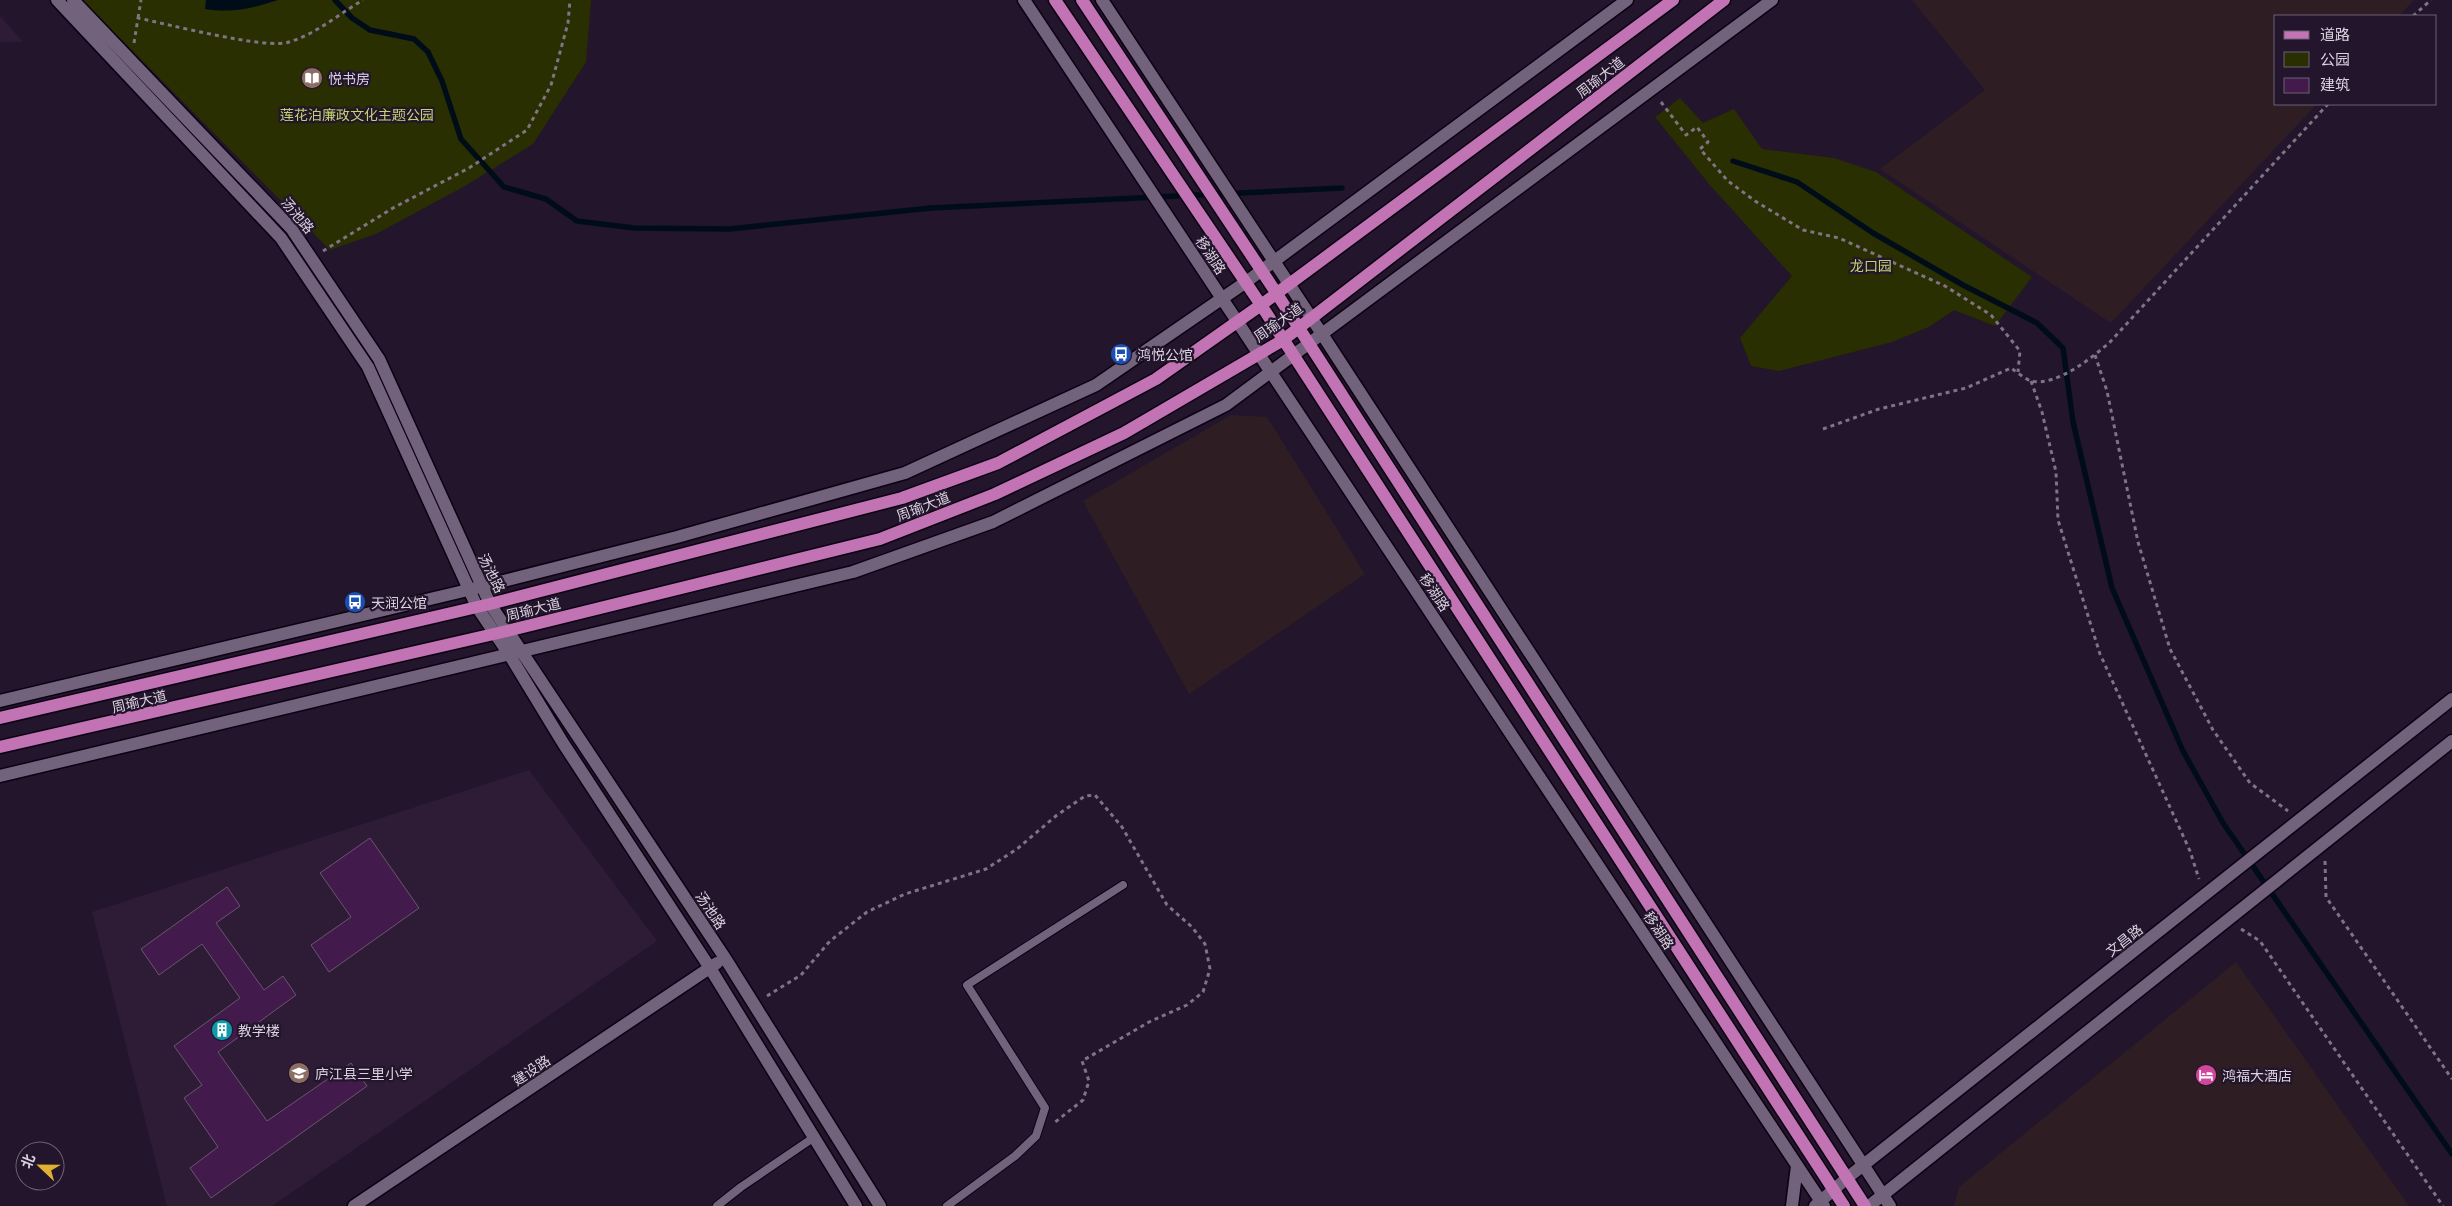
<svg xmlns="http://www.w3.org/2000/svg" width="2452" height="1206" font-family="Barlow,'Noto Sans SC',sans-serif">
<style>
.commercial{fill:#2f1d24}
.built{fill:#2e1c37}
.green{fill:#292f00}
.water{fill:#000d19}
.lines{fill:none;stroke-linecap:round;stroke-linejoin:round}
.stream{stroke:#000d19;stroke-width:5.5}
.building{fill:#421b4c;stroke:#69566e}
.service-casing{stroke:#0c0213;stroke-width:10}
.minor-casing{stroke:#0c0213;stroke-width:15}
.tertiary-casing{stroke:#0c0213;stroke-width:15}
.secondary-casing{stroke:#0c0213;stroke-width:15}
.primary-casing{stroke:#0c0213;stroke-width:15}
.path{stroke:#7f7386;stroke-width:3;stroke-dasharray:4 4;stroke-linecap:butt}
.service{stroke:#72627c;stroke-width:8}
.minor{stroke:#72627c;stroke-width:12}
.tertiary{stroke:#72627c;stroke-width:12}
.secondary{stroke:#72627c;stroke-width:12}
.primary{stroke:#c173b3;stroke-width:12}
.labels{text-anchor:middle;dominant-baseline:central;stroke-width:4.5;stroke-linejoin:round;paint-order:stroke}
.street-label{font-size:14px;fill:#dbd2e1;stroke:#23152b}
.poi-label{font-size:14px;fill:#dbd2e1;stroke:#23152b;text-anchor:start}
.park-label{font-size:14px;fill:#c1d371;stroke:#23152b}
</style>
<rect width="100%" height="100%" fill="#23152b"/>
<path class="commercial" d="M1912,0H2414L2399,16H2276V104H2317L2111,323L1880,169L1985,90Z
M1231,415L1267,417L1365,574L1189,694L1083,501Z
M2236,962L2409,1206H1954L1959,1187Z"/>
<path class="built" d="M0,16L23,42H0Z
M529,770L657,941L272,1206H167L92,912Z"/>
<path class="green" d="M82,0H591L586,62L533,144L465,186L376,234L330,250Z
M1680,98L1703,123L1734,109L1762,149L1834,158L1876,172L2032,277L1995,326L1954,310L1929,327L1892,342L1779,371L1751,366L1740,338L1792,276L1709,184L1655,117Z"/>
<path class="water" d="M206,0H278C250,9 234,13 205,9Z"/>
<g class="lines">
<path class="stream" d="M335,0L352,18L370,30L414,39L428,52L442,81L461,139L504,187L546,199L577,221L634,228L729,229L931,208L1342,188
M1733,161L1797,182L1873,233L1963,285L2037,323L2063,348L2073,422L2112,588L2183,751L2223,823L2452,1154"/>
</g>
<path class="building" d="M370,838L419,908L329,972L311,945L351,917L320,873Z
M227,887L240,906L216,923L264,990L283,976L296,995L218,1052L267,1121L351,1063L367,1086L211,1198L190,1168L218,1147L184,1098L202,1085L174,1046L240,998L202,944L159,975L141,949Z"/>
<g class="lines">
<g class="service-casing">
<path id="service" d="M717,1206L741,1187L813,1138
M947,1206L1015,1156L1036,1136L1045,1108L967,985L1123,885"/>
</g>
<g class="minor-casing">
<path id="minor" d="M1024,0L1824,1206
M1102,0L1322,334L1890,1206
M0,701L468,590L677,537L905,473L1096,385L1246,282L1627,0
M0,776L853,572L993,522L1226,405L1772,0
M1792,1206L1797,1166"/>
</g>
<g class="tertiary-casing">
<path id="tertiary" d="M57,0L281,238L368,367L477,607L509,654L563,743L710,968L856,1206
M73,0L291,228L379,359L490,604L725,958L880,1206
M354,1206L717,963"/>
</g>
<g class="secondary-casing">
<path id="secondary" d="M1815,1206L1847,1178L2452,699
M1869,1206L2452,741"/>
</g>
<g class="primary-casing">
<path id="primary" d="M1055,0L1261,305L1844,1206
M1082,0L1277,294L1865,1206
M0,718L490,604L902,498L998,463L1156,379L1261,305L1673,0
M0,747L507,631L880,539L995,494L1124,433L1283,340L1724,0"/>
</g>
<path class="path" d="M2413,16L2431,0
M138,18L141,0
M134,43L138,18C167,24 267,50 289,42C316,34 339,14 363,0
M1661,102L1686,135L1697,127L1708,142L1700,149L1728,181L1755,201L1803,230L1839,238L1945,286L1991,315L2020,351L2018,372
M323,251L393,208L469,168L527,130L551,85L568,23L570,0
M2095,355L2107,391L2138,542L2170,649L2213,730L2250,783L2288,811
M2031,381L2042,412L2056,472L2058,520L2100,654L2190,851L2199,879
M1823,429L1879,409L1966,388L2011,368C2017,372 2025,379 2031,381C2056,387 2093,357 2110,342L2328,104
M2325,861L2326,897L2452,1079
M2241,929L2260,941L2443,1206
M767,996L801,975L830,941L867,912L905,894L986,869L1017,849L1057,815L1085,796L1095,795L1122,827L1167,905L1192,927L1205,944L1210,969L1203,992L1187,1005L1149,1022L1082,1061L1089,1081L1083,1100L1054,1123"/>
<use href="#service" class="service"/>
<use href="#minor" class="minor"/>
<use href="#tertiary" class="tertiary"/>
<use href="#secondary" class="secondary"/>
<use href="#primary" class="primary"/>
</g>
<defs>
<g id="library-disc" transform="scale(1.125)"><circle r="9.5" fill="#8d6e63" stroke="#23152b"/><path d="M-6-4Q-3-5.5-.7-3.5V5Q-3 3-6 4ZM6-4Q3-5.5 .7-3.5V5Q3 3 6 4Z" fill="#fff"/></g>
<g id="bus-disc" transform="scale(1.125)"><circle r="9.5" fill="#1a4fb4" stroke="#23152b"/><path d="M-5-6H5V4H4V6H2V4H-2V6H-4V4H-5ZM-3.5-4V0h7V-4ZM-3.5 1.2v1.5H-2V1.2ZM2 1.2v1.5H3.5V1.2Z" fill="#fff"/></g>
<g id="building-disc" transform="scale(1.125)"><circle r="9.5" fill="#0f9aa8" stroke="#23152b"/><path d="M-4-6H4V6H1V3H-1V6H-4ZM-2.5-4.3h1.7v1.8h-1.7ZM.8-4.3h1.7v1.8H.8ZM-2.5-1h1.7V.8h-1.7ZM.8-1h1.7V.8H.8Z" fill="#fff"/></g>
<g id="school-disc" transform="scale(1.125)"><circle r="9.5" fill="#8d6e63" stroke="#23152b"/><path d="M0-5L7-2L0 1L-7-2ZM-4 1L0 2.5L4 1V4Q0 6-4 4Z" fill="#fff"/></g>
<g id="hotel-disc" transform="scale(1.125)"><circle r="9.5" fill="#d1479c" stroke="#23152b"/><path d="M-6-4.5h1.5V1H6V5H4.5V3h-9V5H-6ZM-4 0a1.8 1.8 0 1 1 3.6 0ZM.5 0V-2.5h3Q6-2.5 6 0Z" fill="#fff"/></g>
</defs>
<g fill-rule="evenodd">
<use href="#library-disc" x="312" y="78"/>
<use href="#bus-disc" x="1121" y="354"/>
<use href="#bus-disc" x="355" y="602"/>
<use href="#building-disc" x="222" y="1030"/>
<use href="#school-disc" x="299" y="1073"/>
<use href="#hotel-disc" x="2206" y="1075"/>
</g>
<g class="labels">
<g class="street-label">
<text transform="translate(1600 77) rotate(-38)">周瑜大道</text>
<text transform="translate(298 215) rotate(50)">汤池路</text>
<text transform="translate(1211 255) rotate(56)">移湖路</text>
<text transform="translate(1278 322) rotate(-35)">周瑜大道</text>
<text transform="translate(923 506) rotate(-21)">周瑜大道</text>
<text transform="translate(492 573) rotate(64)">汤池路</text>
<text transform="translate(1435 592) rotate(56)">移湖路</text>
<text transform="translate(533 609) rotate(-14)">周瑜大道</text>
<text transform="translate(139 701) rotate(-13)">周瑜大道</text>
<text transform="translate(711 910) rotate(56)">汤池路</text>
<text transform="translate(1659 930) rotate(56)">移湖路</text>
<text transform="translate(2124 940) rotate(-38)">文昌路</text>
<text transform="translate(531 1070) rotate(-34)">建设路</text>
</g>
<g class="poi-label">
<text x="328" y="78">悦书房</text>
<text x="1137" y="354">鸿悦公馆</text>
<text x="371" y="602">天润公馆</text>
<text x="238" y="1030">教学楼</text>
<text x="315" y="1073">庐江县三里小学</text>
<text x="2222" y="1075">鸿福大酒店</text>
</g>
<g class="park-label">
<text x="357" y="114">莲花泊廉政文化主题公园</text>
<text x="1871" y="265">龙口园</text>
</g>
</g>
<rect x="2274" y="15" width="162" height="90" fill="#23152b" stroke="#6d6174"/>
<rect x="2284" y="31" width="25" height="8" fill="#c173b3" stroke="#6d6174"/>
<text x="2320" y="40" font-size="15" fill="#dbd2e1">道路</text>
<rect x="2284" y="52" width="25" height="15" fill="#292f00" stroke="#6d6174"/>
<text x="2320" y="65" font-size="15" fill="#dbd2e1">公园</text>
<rect x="2284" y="78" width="25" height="15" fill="#421b4c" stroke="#6d6174"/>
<text x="2320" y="90" font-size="15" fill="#dbd2e1">建筑</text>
<g transform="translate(40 1166) rotate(292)"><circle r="24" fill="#23152b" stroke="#6d6174"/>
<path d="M0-4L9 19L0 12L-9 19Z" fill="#e1af34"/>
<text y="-8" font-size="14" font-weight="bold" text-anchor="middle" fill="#dbd2e1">北</text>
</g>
</svg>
